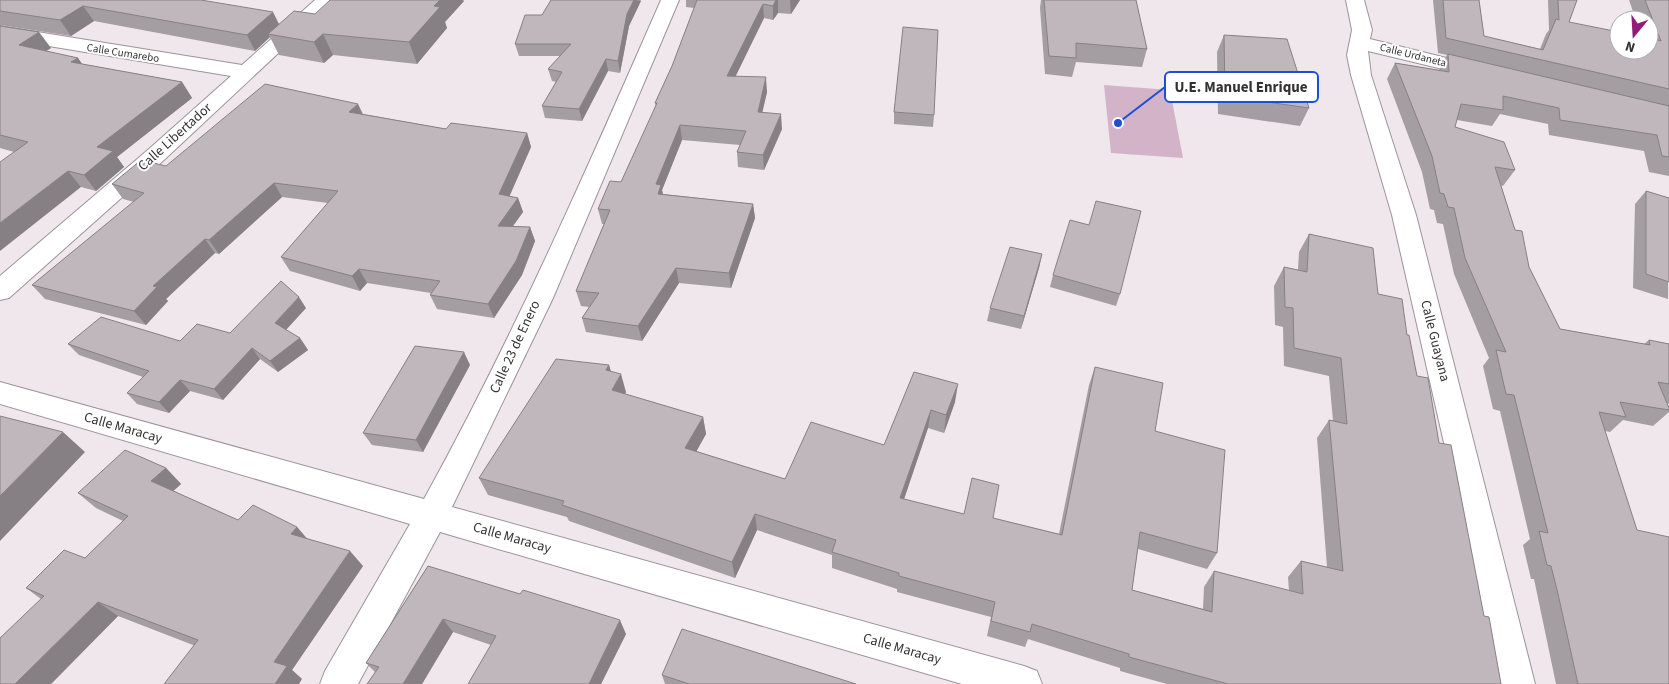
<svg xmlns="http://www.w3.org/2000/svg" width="1669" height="684" font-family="'Source Sans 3',sans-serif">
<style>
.green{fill:#d3b3c7}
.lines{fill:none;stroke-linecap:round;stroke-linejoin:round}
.minor-casing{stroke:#9c9499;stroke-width:2}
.minor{fill:#fff;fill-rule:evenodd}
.wall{fill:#a49da2}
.shaded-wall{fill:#868084}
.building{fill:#bfb7bc;stroke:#868084}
.labels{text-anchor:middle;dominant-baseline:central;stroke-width:4;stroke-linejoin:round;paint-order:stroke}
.far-street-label{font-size:11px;fill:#343133;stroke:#fff}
.street-label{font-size:14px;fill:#343133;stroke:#fff}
.leader{fill:none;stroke:#1d4ed8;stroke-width:2}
.callout-dot{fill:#1d4ed8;stroke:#fff;stroke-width:2}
.callout{fill:#fff;stroke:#1d4ed8;stroke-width:2}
.callout-label{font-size:15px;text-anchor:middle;font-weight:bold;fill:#343133}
</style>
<rect width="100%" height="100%" fill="#efe7ec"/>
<path class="green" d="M1104,85L1170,90L1183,158L1111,153Z"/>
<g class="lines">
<g class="minor-casing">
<path id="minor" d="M315,0H335L165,159L9,298L0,300V276L149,149L231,76L0,38V26L242,65Z
M661,0H679L553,298L452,507L1024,666L1037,671L1042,684H962L440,532L358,684H320L325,671L410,524L0,404V382L424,499C513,338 587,169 661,0Z
M1346,0H1364L1372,30L1370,39L1487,68L1490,72L1487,76L1480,78L1368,51L1371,75L1416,215L1535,684H1499L1392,215L1351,75L1347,55L1352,30Z"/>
</g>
<use href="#minor" class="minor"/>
</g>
<path class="wall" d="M0,0H205L204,1L279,24L315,14L464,1L445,22L447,28L417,64L333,55L324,63L279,55L270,37L255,51L94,21L71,36L0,25Z
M551,0H641L629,26L620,73L608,71L582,121L545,118L542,106L556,82L552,81L548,69L560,56H519L515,44L542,15Z
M686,0H800L791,14L778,13L773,20L764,18L735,76L767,92L762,112L782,129L764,170L738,167L737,152L740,145L682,140L662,190L663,194L753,204L755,218L731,288L679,283L642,341L586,332L582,318L589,307L581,306L576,291L604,224H602L598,209L621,182L656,107L655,103L672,66L694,8L686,7Z
M1041,0H1136L1147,49L1142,67L1076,62L1072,77L1045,74L1040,8Z
M1433,0H1479L1484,36L1540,49L1546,34L1549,30L1548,0H1577L1569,22L1649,50V20H1636L1629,0H1669V176L1649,172L1644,151L1549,135L1548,124L1500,114L1492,126L1457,120L1455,127L1515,170L1503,186L1501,185L1515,230L1529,267L1560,329L1644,344L1649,340L1669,344V404L1667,403L1669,408V412L1653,426L1623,420L1610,432L1605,431L1669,684H1556L1534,579H1531L1523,545L1530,539L1500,411L1493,409L1483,366L1489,358L1454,274L1443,224L1437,223L1434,210L1430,209L1422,172L1387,79L1395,63L1439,70L1447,55L1438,53Z
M0,26L51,48L46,51L78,58L82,64L182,82L192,98L117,157L124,167L96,191L81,187L14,152L0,148Z
M1224,35L1309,108L1300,126L1218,114L1217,52Z
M358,104L363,114L446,129L527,133L531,147L509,196L518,198L523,212L513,226L530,227L535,241L522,275L494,318L437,309L430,295L431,293L367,283L360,291L290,271L281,257L328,203L282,197L219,254L215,253L166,299L168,301L146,325L45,299L32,285L134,202L123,199L112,184Z
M894,112L934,115L933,127L894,124Z
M1646,191L1669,198L1668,299L1633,288L1635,204Z
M1309,234L1378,294L1407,335L1417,376L1439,443L1501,684H1167L1120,671V668L1028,639L1025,647L987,636L991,617L897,592V589L832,568V555L757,530L735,578L569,521L567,517L488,495L479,478L609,365L611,372L626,392L625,394L703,417L706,434L696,451L785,479L884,445L914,372L955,402L944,433L928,428L904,499L964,514L993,518L1059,534L1089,385L1095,367L1155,431L1217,553L1207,569L1138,549L1132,590L1203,609L1204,587L1214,571L1289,591L1288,577L1301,561L1327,567L1317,438L1329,420L1333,421L1329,376L1284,366L1283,327L1275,325L1274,286L1284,267L1298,270L1299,252Z
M1042,254L1039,268L1021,329L987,321L990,308Z
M1053,275L1120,294L1116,306L1050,287Z
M306,308L286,330L300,338L308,350L278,372L260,359L223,400L190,391L169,413L137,404L127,393L143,377L79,355L68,344L180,341L230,333Z
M470,365L423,452L372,445L363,433Z
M166,468L181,484L173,491L238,520L297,527L307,539L363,566L292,670L302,679L193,645L118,616L51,684H0L41,599L26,588L85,558L123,521L96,508L78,493Z
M428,566L626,634L601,684H468L491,645L453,632L422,684H367L375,672L366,663Z
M662,675L856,684H665Z"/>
<path class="shaded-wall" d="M440,0H463L464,1L445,22L447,28L417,64L409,42L434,6Z
M634,0L641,1L629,26L620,73L618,61L627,14Z
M776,0H778V13L773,20V6Z
M790,0H800L791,14Z
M763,4L764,18L729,90L727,76Z
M83,6L94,21L71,36L60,20Z
M273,12L281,28L268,34L270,37L255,51L247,35Z
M39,32L51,48L31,61L19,45Z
M323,34L333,55L324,63L314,42Z
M78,58L89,74L71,62Z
M606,59L608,71L582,121L579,109Z
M766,77L767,92L759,127L758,112Z
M182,82L192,98L117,157L124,167L96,191L84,175L97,147Z
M358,104L364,118L349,112Z
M781,114L782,129L764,170L763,155Z
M680,125L682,140L662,190L664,200L661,208L656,184Z
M527,133L531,147L504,209L499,194Z
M68,171L81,187L0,251V223Z
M274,183L282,197L219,254L209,240Z
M518,198L523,212L503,240L498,226Z
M753,204L755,218L731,288L729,273Z
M530,227L535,241L522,275L494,318L488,304Z
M205,239L215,253L166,299L168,301L146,325L134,311L153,286Z
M1042,254L1039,268L1021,329L1024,316Z
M676,268L679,283L642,341L638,326Z
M359,269L367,283L360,291L352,276Z
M299,297L306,308L282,334L275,323Z
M300,338L308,350L278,372L270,361Z
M252,348L260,359L223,400L214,389Z
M464,352L470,365L423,452L416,440Z
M609,365L614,383L606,370Z
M621,374L626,392L617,408L612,390Z
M180,380L190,391L169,413L159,402Z
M958,384L955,402L944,433L946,415Z
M931,410L928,428L899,514L900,498Z
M703,417L706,434L689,465L685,448Z
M63,432L85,452L0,541V496Z
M166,468L181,484L167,497L151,481Z
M755,514L757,530L735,578L732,562Z
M297,527L310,542L291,534Z
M350,551L363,566L292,670L302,679L299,684H275L274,662Z
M98,602L118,616L51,684H15Z
M443,619L453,632L422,684H403Z
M620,620L626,634L601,684H589Z"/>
<path class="building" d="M0,0H201L273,12L247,35L83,6L60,20L0,11Z
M330,0H440L434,6L440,7L409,42L323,34L314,42L268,34L294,11L315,14Z
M551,0H634L627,14L618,61L606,59L579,109L542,106L562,72L548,69L571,44H515L525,15H542Z
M697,0H776L773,6L763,4L727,76L766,77L758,112L781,114L763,155L737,152L746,131L680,125L656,184L661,185L658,194L753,204L729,273L676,268L638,326L582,318L599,293L576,291L610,210L598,209L610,181L621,182L657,103H655L672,66Z
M1044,0H1136L1147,49L1076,43V58L1049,56Z
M1443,0H1479L1484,36L1543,50L1556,19L1559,20L1558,0H1577L1569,22L1619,32V50H1649V38L1661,41L1645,0H1669V89L1446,38Z
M0,26L39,32L19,45L78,58L71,62L182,82L97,147L113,151L84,175L68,171L0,223V162L28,142L0,135Z
M903,27L938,30L934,115L894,112Z
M1224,35L1287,39L1309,108L1225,96Z
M1448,54L1669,106V157L1662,156L1657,135L1560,120L1559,108L1503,96V110L1461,104L1455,127L1504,142L1515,170L1495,167L1515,230L1522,231L1529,267L1560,329L1650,345L1649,340L1669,344V384L1658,382L1669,408V410L1620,402L1626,417L1599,412L1637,530L1669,537V684H1578L1558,594L1551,566L1547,565L1539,531L1548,533L1514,395L1506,394L1496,350L1506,352L1465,258L1454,208L1448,207L1444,194L1440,193L1432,156L1395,63L1449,72Z
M265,84L358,104L349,112L446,129L451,123L527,133L499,194L518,198L498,226L530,227L516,261L488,304L430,295L440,281L359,269L352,276L281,257L338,191L274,183L209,240L205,239L153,286L157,287L134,311L32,285L144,193L112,184L141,160L166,166Z
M1646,191L1669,198V282L1646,274Z
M1096,201L1141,211L1120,294L1053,275L1070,220L1089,225Z
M1309,234L1373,248L1378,294L1402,299L1407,335H1409L1417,376L1428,378L1439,443L1451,445L1484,616L1489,617L1501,684H1228L1129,657V654L1032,624L1030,632L991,621L995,602L899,576V573L832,552L836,540L755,514L732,562L562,505L564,501L479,478L556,359L609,365L606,370L621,374L612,390L703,417L685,448L785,479L811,422L884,445L914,372L958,384L946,415L931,410L900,498L964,514L972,478L999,485L993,518L1062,535L1095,367L1163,383L1155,431L1225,450L1217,553L1140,532L1132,590L1212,612L1214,571L1303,594L1301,561L1343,571L1329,420L1347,424L1341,358L1294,348L1293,308L1285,307L1284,267L1307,272Z
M1010,247L1042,254L1024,316L990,308Z
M281,281L299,297L275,323L300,338L270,361L252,348L214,389L180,380L159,402L127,393L149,371L68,344L101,317L180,341L197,324L230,333Z
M415,346L464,352L416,440L363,433Z
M0,416L63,432L0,496Z
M125,450L166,468L151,481L238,520L253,505L297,527L291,534L350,551L274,662L287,666L275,684H164L198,640L98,602L15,684H0V638L44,596L26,588L64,550L85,558L128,516L78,493Z
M428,566L520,594L523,590L620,620L589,684H468L496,636L443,619L403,684H367L379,667L366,663Z
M682,629L856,684H689L662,675Z"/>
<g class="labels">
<g class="far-street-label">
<text transform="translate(123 53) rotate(9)">Calle Cumarebo</text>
<text transform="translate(1413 55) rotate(14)">Calle Urdaneta</text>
</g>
<g class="street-label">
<text transform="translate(175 137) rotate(-42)">Calle Libertador</text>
<text transform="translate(1435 341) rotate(76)">Calle Guayana</text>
<text transform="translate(515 347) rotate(-65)">Calle 23 de Enero</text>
<text transform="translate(123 428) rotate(16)">Calle Maracay</text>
<text transform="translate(512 538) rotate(16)">Calle Maracay</text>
<text transform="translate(902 649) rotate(16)">Calle Maracay</text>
</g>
</g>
<path class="leader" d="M1118 123L1165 87"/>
<circle class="callout-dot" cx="1118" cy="123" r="5"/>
<rect class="callout" x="1165" y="72" width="153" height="30" rx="5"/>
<g class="callout-label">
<text x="1241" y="92">U.E. Manuel Enrique</text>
</g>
<g transform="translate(1634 35) rotate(198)"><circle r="24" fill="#ffffff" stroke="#aeadad"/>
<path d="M0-4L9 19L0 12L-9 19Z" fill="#941a77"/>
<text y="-8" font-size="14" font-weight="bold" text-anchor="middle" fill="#343133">N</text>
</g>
</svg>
